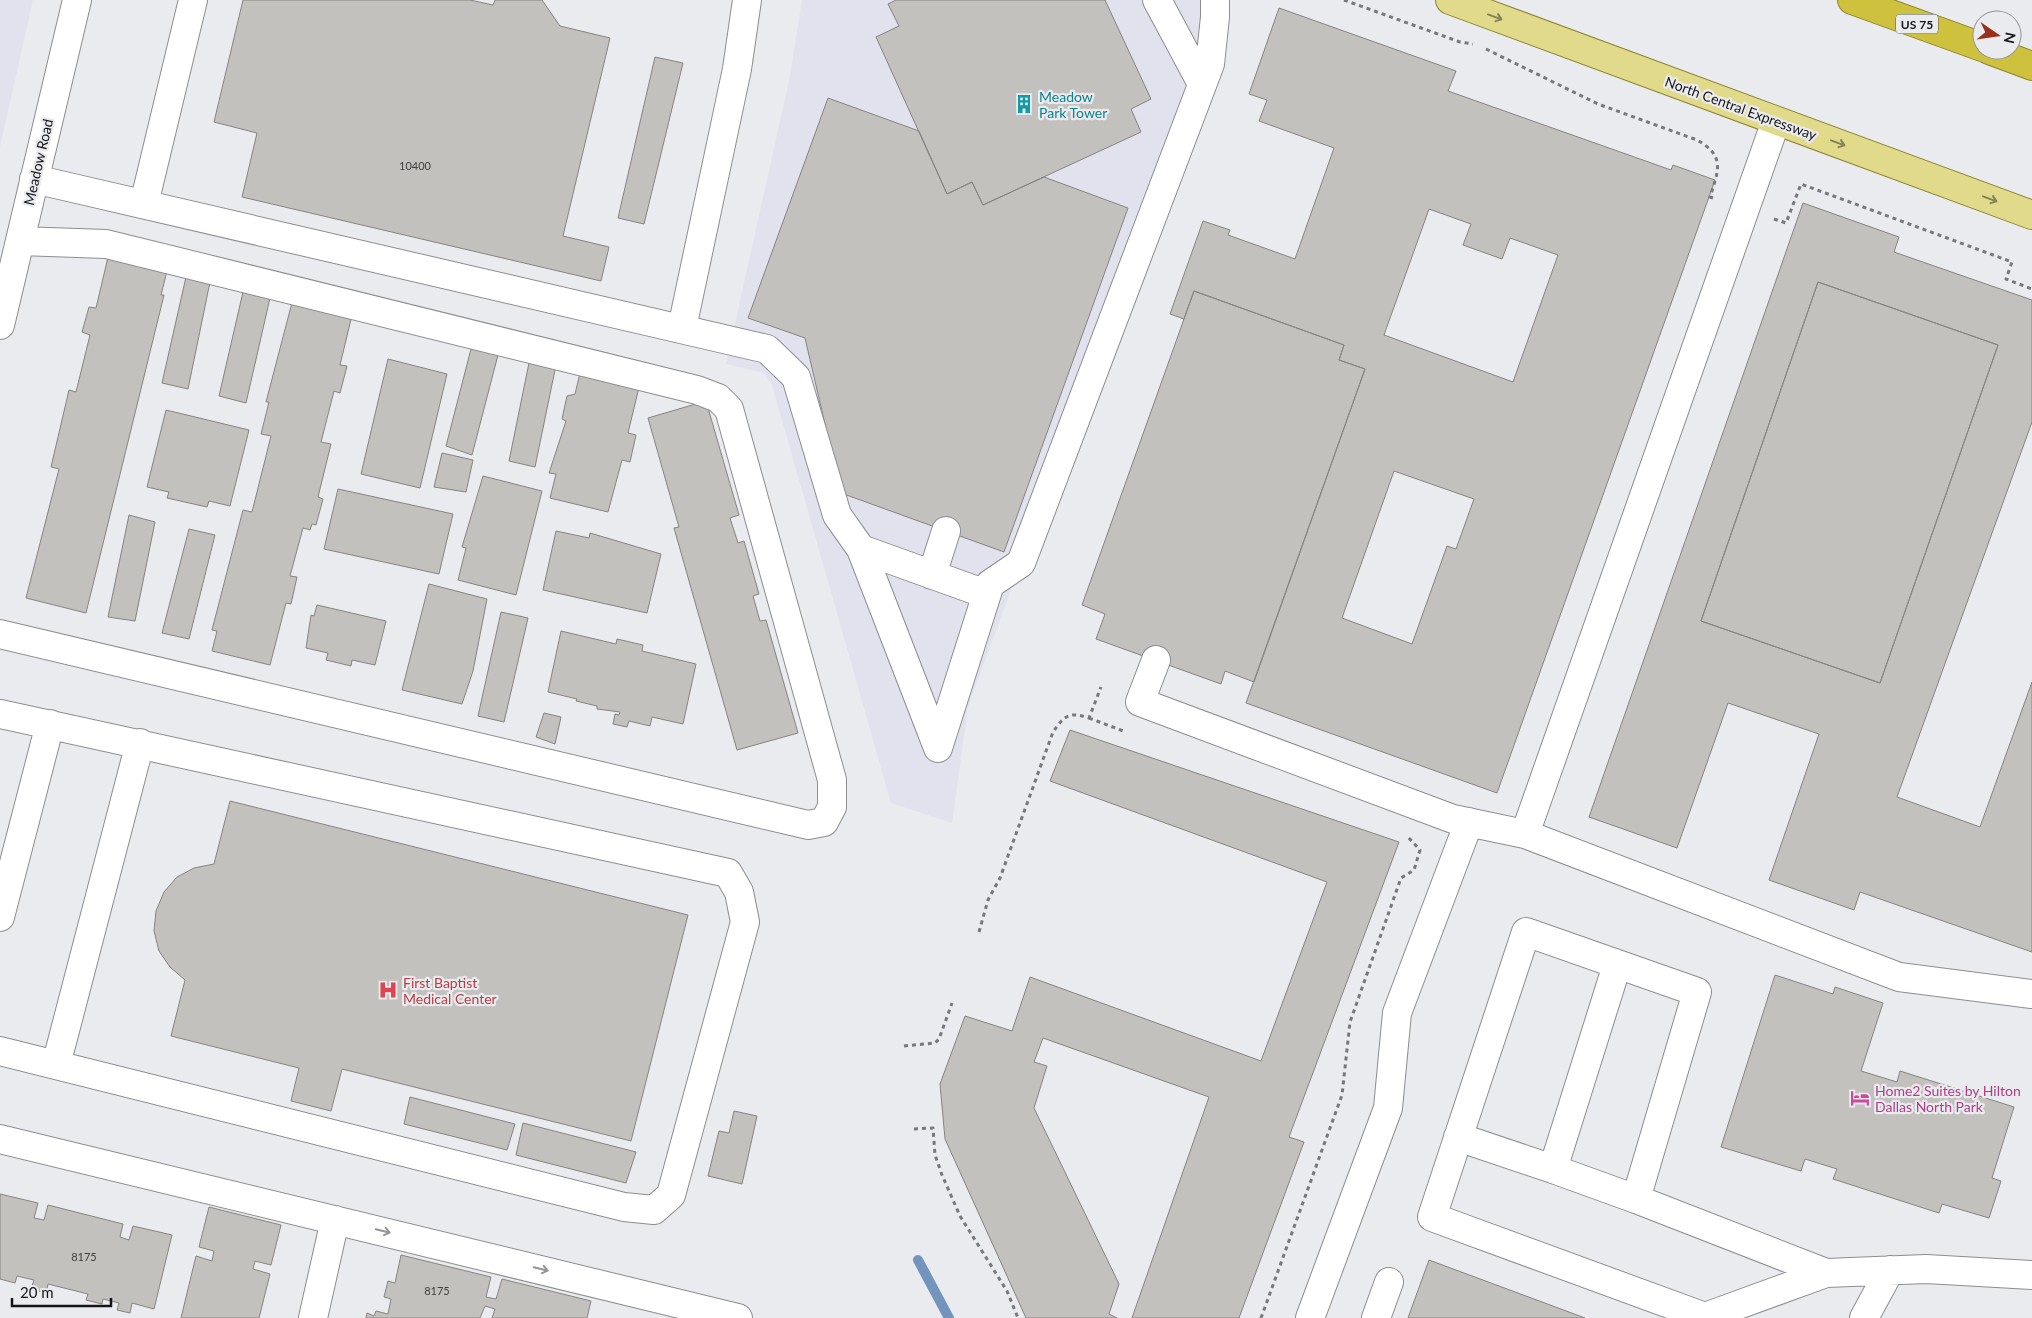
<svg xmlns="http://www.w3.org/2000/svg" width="2032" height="1318" font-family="Lato,sans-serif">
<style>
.built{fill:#e1e2ee}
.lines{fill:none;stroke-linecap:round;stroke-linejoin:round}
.stream{stroke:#7394bd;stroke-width:10}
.building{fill:#c3c1bd;stroke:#868380;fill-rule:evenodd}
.minor-casing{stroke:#8d8d91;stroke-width:30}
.major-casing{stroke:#8c8430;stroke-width:30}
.highway-casing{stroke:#8c8430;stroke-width:30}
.path{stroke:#77787b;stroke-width:3;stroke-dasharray:4 4;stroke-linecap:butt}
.minor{stroke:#fff;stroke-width:28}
.major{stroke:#e1da8b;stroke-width:28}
.highway{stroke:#cdc13e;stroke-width:28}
.oneway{stroke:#858156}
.oneway2{stroke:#959596}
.labels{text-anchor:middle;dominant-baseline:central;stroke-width:4.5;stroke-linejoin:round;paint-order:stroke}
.number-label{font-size:11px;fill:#403f40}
.shield{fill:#eaebef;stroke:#545457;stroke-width:1}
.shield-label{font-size:12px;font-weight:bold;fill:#141416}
.culture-label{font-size:14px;fill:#0d838f;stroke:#eaebef;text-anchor:start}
.street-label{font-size:14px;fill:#141416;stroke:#eaebef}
.health-label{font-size:14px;fill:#be3a42;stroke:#eaebef;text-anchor:start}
.hotel-label{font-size:14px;fill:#b23c85;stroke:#eaebef;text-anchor:start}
</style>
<rect width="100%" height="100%" fill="#eaebef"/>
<path class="built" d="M0,0H33L0,147Z
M802,0H1228L968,707L952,823L891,803L772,385L764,373L726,364L789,81Z"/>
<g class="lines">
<path class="stream" d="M918,1260L949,1318"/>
</g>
<path class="building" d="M243,0H470L493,5L495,0H542L560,26L610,38L563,236L609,247L601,281L242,197L257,133L214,122Z
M896,0H1105L1151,99L1131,109L1141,132L983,205L972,182L947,194L876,37L899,26L888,4Z
M1279,8L1456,71L1448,91L1671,170L1673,165L1715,180L1497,793L1246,703L1365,369L1339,360L1344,345L1194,291L1184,319L1170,314L1203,221L1230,230L1228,235L1295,259L1334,148L1259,121L1267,100L1249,94ZM1429,209L1471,224L1463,245L1502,259L1510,238L1558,255L1513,382L1384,335ZM1394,471L1474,499L1456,549L1447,546L1412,644L1342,618Z
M655,57L683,63L644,224L618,218Z
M828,98L919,131L947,194L972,182L983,205L1044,177L1128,208L1004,552L841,493L805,338L748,318Z
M1803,203L1899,237L1894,252L2032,300V422L1897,797L1980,827L2032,682V952L1860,892L1854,910L1769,880L1819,734L1728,703L1677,848L1589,817ZM1818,282L1998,345L1880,683L1701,621Z
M109,253L168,267L161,295H164L86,613L26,598L59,469L51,467L69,390L76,392L90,335L82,332L89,307L96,308Z
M186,277L210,282L188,389L162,383Z
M1818,282L1998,345L1880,683L1701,621Z
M1194,291L1344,345L1339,360L1365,369L1254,682L1225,671L1221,684L1096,639L1105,614L1082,605Z
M243,292L270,298L246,403L219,396Z
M294,295L353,311L340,365L347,366L340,393L334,391L321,442L331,444L318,497L323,499L316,525L312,524L310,530L303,528L290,576L297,577L291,604L286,603L270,665L212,651L217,631L212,630L243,510L252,512L271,436L261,434L269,402H266Z
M472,345L499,351L472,455L446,446Z
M530,358L556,365L535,467L509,461Z
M388,359L447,374L420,488L361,474Z
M582,365L641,379L628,433L636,435L630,462L622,460L608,512L550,498L556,474L549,473L566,421L562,419L567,396L575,394Z
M706,401L739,515L730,518L738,543L744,541L759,594L753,596L760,621L766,620L798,733L737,750L674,528L679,527L648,418Z
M166,410L249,430L230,506L209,501L207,507L167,498L169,492L147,487Z
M442,453L473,460L466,492L434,487Z
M483,476L542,491L516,595L458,580L466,548L462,547Z
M338,489L453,514L439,574L324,549Z
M129,515L155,522L135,621L108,617Z
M189,529L215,535L189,639L162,633Z
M556,531L589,538L590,533L661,554L647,613L543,590Z
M429,584L487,599L473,671L462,704L402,690Z
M317,605L386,621L375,665L352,660L351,666L326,660L328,653L306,648L311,615L314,616Z
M501,612L528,618L504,722L478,716Z
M561,631L616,644L617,639L643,645L642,651L696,664L683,724L652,717L650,726L629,721L627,727L613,724L615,714L619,715L620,712L597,709V706L576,701L577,699L548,692Z
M544,713L561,717L555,744L536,737Z
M1070,730L1399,842L1289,1137L1304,1142L1239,1318H1132L1209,1097L1043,1038L1034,1062L1047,1066L1034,1108L1119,1284L1109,1314L1117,1318H1026L945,1139L940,1084L965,1016L1012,1031L1030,977L1261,1061L1327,882L1050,781Z
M230,801L688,915L631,1141L342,1069L331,1111L291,1101L299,1068L171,1036L185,980L170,967L159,951L154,931L156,911L164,892L177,877L194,868L214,864Z
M1775,975L1833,994L1835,987L1883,1003L1861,1071L1897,1082L1900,1071L2014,1107L1992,1178L2001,1181L1989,1218L1942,1204L1939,1213L1833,1179L1837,1169L1805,1159L1801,1171L1721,1147Z
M410,1097L515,1124L507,1150L404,1124Z
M734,1111L757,1116L742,1184L708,1176L719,1131L729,1133Z
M523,1123L636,1152L626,1183L516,1155Z
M0,1194L38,1203L34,1218L44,1220L48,1205L123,1224L120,1237L129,1240L133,1226L172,1235L154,1309L132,1303L130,1313L117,1310L119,1303L103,1299L102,1304L86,1300L88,1294L48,1284L46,1293L31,1289L34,1280L17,1276L15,1283L0,1279Z
M209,1207L281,1225L271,1265L255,1261L253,1269L270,1274L259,1318H181L196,1256L212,1261L214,1251L199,1247Z
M401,1255L491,1277L486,1297L496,1299L502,1279L591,1301L587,1318H492L495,1309L485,1306L480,1318H366L367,1313L374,1316L376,1311L388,1314L391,1299L384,1297L388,1281L395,1283Z
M1429,1260L1585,1318H1408Z"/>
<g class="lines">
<g class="minor-casing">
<path id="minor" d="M1157,0L1202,84
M1776,121L1525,834L1899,977L2032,994
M34,179L767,349L796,377L837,515L861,549L986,594
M144,204L193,0
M0,325L77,0
M682,328L737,69L747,0
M861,549L938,748L990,584L1021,563L1210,64L1215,17V0
M932,575L946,531
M0,634L808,825L824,822L832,807V780L729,409L718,398L697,390L106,244L20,241
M1156,660L1140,702L1453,819L1525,834
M0,714L728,873L739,892L745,922L671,1195L654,1210L624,1207L0,1051
M0,917L50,724
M1617,965L1553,1169L1636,1199
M56,1065L140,743
M1458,1137L1553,1169
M0,1139L738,1318
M1826,1273L1636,1199L1697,992L1526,932L1432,1217L1705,1317L1826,1273L1926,1269L2032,1275
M313,1318L335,1220
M1310,1318L1388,1108L1397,1013L1469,822
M1376,1318L1389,1282
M1864,1318L1890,1270"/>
</g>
<g class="major-casing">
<path id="major" d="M1450,0L2032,215"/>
</g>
<g class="highway-casing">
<path id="highway" d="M1852,0L1982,47
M1989,50L2032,66"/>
</g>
<path class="path" d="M1344,0L1460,42L1473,44
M1486,49L1598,104L1697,140C1725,156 1719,169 1710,197L1716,199
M1774,219L1786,223L1801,184L2012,262L2006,279L2032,289
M1089,718L1126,732
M979,932L988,900L1000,878L1053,732C1064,716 1069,711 1089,718L1101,687
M904,1046L935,1043L939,1039L952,1003
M914,1129L933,1128L935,1155L942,1175L960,1216L1007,1291L1018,1318
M1261,1318L1342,1095L1350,1022L1401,878L1414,870L1420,850L1408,837"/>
<use href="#minor" class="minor"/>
<use href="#major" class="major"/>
<use href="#highway" class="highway"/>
</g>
<defs><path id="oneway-shaft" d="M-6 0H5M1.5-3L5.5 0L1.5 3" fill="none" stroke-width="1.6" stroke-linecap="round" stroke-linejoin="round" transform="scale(1.25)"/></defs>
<g class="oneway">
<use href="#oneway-shaft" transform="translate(1495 17) rotate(20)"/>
<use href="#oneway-shaft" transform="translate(1838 143) rotate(20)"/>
<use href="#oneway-shaft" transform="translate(1990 199) rotate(20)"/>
</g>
<g class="oneway2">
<use href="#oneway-shaft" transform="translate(383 1231) rotate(14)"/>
<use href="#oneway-shaft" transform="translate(541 1269) rotate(14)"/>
</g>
<defs>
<g id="building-bare" transform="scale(1.5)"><path d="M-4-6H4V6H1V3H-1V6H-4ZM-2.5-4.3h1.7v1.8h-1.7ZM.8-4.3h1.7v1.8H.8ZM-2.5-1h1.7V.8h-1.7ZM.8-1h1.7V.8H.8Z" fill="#0f9aa8" stroke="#eaebef" stroke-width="2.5" paint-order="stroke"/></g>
<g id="hospital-bare" transform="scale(1.5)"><path d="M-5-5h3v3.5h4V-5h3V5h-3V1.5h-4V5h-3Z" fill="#e0444e" stroke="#eaebef" stroke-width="2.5" paint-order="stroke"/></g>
<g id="hotel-bare" transform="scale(1.5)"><path d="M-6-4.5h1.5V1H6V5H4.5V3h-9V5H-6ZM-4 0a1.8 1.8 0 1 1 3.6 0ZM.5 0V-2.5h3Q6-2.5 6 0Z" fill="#d1479c" stroke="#eaebef" stroke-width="2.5" paint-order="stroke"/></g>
</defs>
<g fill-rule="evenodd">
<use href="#building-bare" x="1024" y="104"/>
<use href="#hospital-bare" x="388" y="990"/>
<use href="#hotel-bare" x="1860" y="1098"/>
</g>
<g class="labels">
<g class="number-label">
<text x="415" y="165">10400</text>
<text x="84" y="1256">8175</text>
<text x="437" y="1290">8175</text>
</g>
<rect class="shield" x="1896" y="14.5" width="42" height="19" rx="4"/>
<g class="shield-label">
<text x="1917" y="24">US 75</text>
</g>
<g class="culture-label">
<text x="1039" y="96">Meadow<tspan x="1039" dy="16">Park Tower</tspan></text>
</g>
<g class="street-label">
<text transform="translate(1741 108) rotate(20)">North Central Expressway</text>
<text transform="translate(38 162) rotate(-77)">Meadow Road</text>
</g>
<g class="health-label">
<text x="403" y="982">First Baptist<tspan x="403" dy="16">Medical Center</tspan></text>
</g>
<g class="hotel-label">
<text x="1875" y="1090">Home2 Suites by Hilton<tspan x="1875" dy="16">Dallas North Park</tspan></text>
</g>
</g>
<g transform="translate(1997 35) rotate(103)"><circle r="24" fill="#eaebef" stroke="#949598"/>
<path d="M0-4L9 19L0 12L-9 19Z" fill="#992f1d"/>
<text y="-8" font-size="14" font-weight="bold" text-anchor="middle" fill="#141416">N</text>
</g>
<path d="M12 1298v8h99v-8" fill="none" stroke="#141416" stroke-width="2.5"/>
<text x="20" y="1298" font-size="15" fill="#141416" stroke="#eaebef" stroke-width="4" paint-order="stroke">20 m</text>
</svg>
